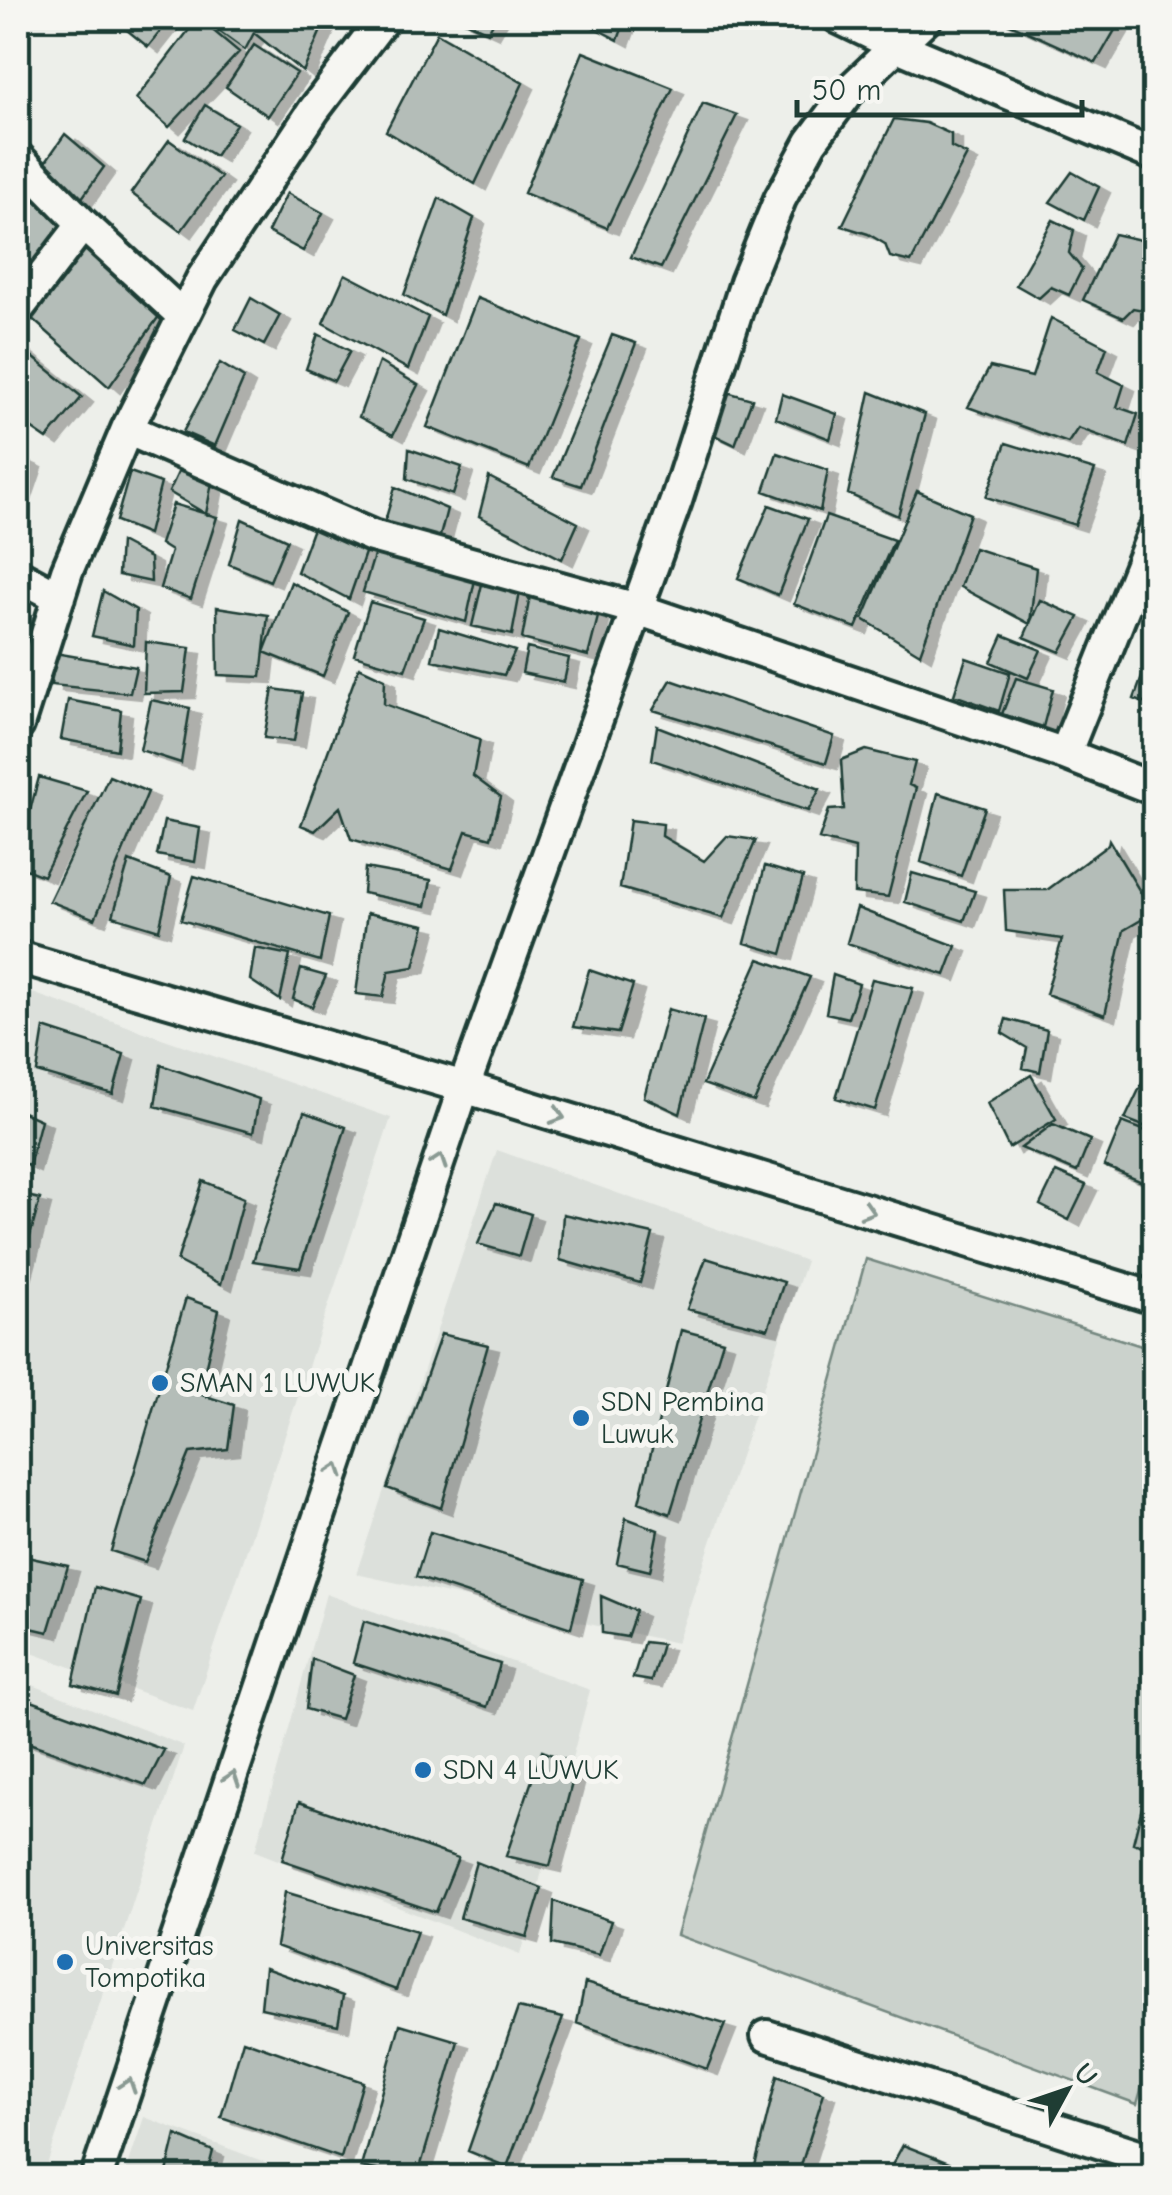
<svg xmlns="http://www.w3.org/2000/svg" width="1172" height="2195" font-family="'Comic Neue',sans-serif">
<style>
.built{fill:#dce0db}
.green{fill:#cbd2cc;stroke:#758880;stroke-width:2.5}
.building{fill:#b4bdb8;stroke:#1f3d34;stroke-width:2.5;filter:url(#shadow)}
.lines{fill:none;stroke-linecap:round;stroke-linejoin:round}
.street-casing{stroke:#1f3d34;stroke-width:38}
.street{stroke:#f6f6f2;stroke-width:30}
.oneway{stroke:#8a9a93}
.poi-dot{fill:#1f6fb2;stroke:#f6f6f2;stroke-width:4}
.labels{text-anchor:middle;dominant-baseline:central;stroke-width:10;stroke-linejoin:round;paint-order:stroke}
.poi-label{font-size:28px;fill:#1f3d34;stroke:#f6f6f2;text-anchor:start}
</style>
<defs>
<filter id="shadow"><feDropShadow dx="11" dy="6" stdDeviation="0" flood-color="#0004"/></filter>
</defs>
<rect width="100%" height="100%" fill="#edefea"/>
<filter id="ink" filterUnits="userSpaceOnUse"><feTurbulence type="fractalNoise" baseFrequency=".01" numOctaves="2"/><feDisplacementMap in="SourceGraphic" scale="20" xChannelSelector="R" yChannelSelector="G"/><feConvolveMatrix kernelMatrix="1 2 1 2 8 2 1 2 1" color-interpolation-filters="sRGB"/></filter>
<g filter="url(#ink)">
<path class="built" d="M18,988L391,1118L193,1711L18,1648Z
M497,1150L806,1261L677,1643L356,1574Z
M326,1594L590,1690L520,1955L255,1851Z
M18,1679L184,1746L43,2177H18Z
M144,2117L300,2175L299,2178H124Z"/>
<path class="green" d="M866,1259L1154,1350V2043L1137,2104L677,1935Z"/>
<path class="building" d="M112,18H171L148,47Z
M198,18L239,52L169,127L136,99Z
M201,18H307L322,28L303,72L254,33L245,50Z
M458,18H496L488,32Z
M584,18H626L618,40L582,21Z
M997,18H1122L1096,63Z
M437,33L523,83L475,184L386,131Z
M254,45L297,73L268,116L226,87Z
M583,52L673,88L607,228L524,193Z
M703,103L737,115L661,268L631,257Z
M205,105L236,124L215,156L185,138Z
M894,119L926,123L951,134V147L967,155L911,262L890,257L885,244L868,234L842,226Z
M65,134L104,167L77,205L41,168Z
M169,140L221,177L181,231L131,193Z
M18,171L70,219L34,266L18,250Z
M1072,172L1099,187L1084,220L1050,202Z
M287,193L323,213L303,251L268,232Z
M439,198L474,218L442,315L404,295Z
M1053,220L1074,230L1069,253L1082,269L1069,295L1051,287L1039,298L1016,285Z
M1114,234L1154,243V312L1133,308L1123,318L1083,300Z
M88,245L162,312L109,387L29,316Z
M345,274L428,317L408,369L323,323Z
M251,298L280,315L264,345L235,330Z
M477,298L581,340L529,468L427,427Z
M1051,318L1107,347L1098,372L1124,385L1117,407L1138,414L1128,446L1078,428L1068,443L968,407L990,367L1032,377Z
M318,334L350,351L334,381L306,369Z
M612,335L636,343L581,486L553,477Z
M18,345L82,397L47,439L18,419Z
M379,362L418,385L393,435L359,417Z
M220,363L244,378L215,446L183,432Z
M723,391L752,399L735,445L710,433Z
M870,392L925,414L898,516L848,494Z
M782,394L837,414L830,439L776,418Z
M1006,443L1095,470L1075,525L986,497Z
M409,449L462,467L453,495L407,479Z
M777,453L828,470L820,511L764,491Z
M18,456L31,462L18,500Z
M181,466L213,477L206,514L169,492Z
M130,472L161,483L148,534L116,521Z
M489,477L578,523L562,559L479,516Z
M395,487L447,509L438,544L383,528Z
M917,491L970,514L920,654L863,619Z
M173,504L217,517L191,599L160,588L171,551L160,544Z
M769,505L808,519L778,595L738,578Z
M826,516L894,540L856,628L794,604Z
M242,519L287,540L270,581L229,564Z
M313,528L366,550L349,599L297,572Z
M120,542L150,558L151,582L118,575Z
M974,548L1036,568L1030,624L960,587Z
M376,549L476,575L466,622L363,592Z
M483,580L521,587L512,635L472,626Z
M291,582L348,612L323,676L264,652Z
M103,591L136,610L134,645L92,636Z
M530,596L599,613L588,656L522,639Z
M1040,600L1079,617L1060,652L1024,637Z
M370,602L424,618L405,670L354,655Z
M217,607L268,615L261,677L218,675Z
M439,628L515,651L504,675L432,660Z
M1003,635L1041,650L1028,678L991,662Z
M146,642L190,648L184,692L144,693Z
M1154,644V707L1134,699Z
M527,648L569,658L564,682L522,673Z
M55,653L136,667L130,693L51,685Z
M966,658L1010,673L999,711L954,695Z
M359,667L385,679L384,704L480,739L473,776L501,797L491,838L466,831L452,869L351,839L340,807L315,831L301,825Z
M1016,678L1053,689L1043,727L1002,714Z
M671,680L834,736L826,763L653,710Z
M273,689L302,693L294,741L264,738Z
M68,700L121,710L117,750L61,739Z
M151,700L190,708L181,763L140,750Z
M657,726L820,789L808,811L652,760Z
M866,750L915,762L909,785L916,788L888,897L854,893L855,848L819,839L829,810L844,809L841,760Z
M109,776L148,792L95,919L49,901Z
M39,777L87,791L43,876L18,866V855Z
M938,793L985,808L961,876L921,862Z
M630,820L663,824L662,836L704,861L727,836L756,840L723,918L620,888Z
M164,821L200,828L195,862L157,855Z
M1109,840L1153,913L1124,930L1105,1015L1046,994L1062,939L1006,931L1004,890H1047L1108,845Z
M129,861L171,877L159,930L113,916Z
M765,866L803,877L782,954L745,943Z
M365,868L431,880L426,906L363,893Z
M912,873L975,891L964,921L905,902Z
M194,876L329,916L320,961L181,920Z
M857,908L956,946L945,975L847,943Z
M367,913L425,925L414,967L389,971L383,997L356,994Z
M255,948L290,955L280,1000L250,980Z
M759,959L810,977L754,1102L703,1084Z
M301,969L326,976L312,1007L293,999Z
M589,970L633,985L618,1033L573,1027Z
M833,975L859,984L848,1018L826,1013Z
M872,979L913,988L875,1110L836,1098Z
M668,1009L704,1019L680,1114L644,1097Z
M1006,1019L1047,1030L1040,1072L1023,1068L1027,1048L1002,1033Z
M44,1028L124,1054L113,1094L37,1072Z
M161,1065L259,1099L253,1133L155,1106Z
M1031,1075L1056,1119L1009,1148L987,1103Z
M1144,1079L1154,1083V1130L1125,1119Z
M18,1110L41,1120L29,1166L18,1161Z
M304,1112L346,1127L300,1268L253,1261Z
M1122,1122L1154,1134V1187L1104,1166Z
M1053,1124L1090,1140L1077,1172L1021,1148Z
M1056,1172L1086,1185L1069,1220L1040,1205Z
M203,1181L244,1198L221,1284L177,1261Z
M18,1194L40,1199L18,1282Z
M496,1203L531,1214L519,1256L478,1244Z
M563,1214L653,1234L640,1283L560,1260Z
M706,1258L784,1282L768,1329L687,1309Z
M186,1298L219,1310L199,1394L234,1405L228,1449L190,1453L145,1562L111,1551Z
M681,1330L723,1341L670,1514L639,1502Z
M441,1334L488,1345L441,1508L387,1488Z
M626,1518L658,1530L650,1571L617,1563Z
M430,1532L583,1579L571,1628L416,1577Z
M18,1555L68,1566L48,1632L18,1625Z
M95,1587L141,1600L116,1696L73,1684Z
M601,1596L636,1611L627,1637L602,1633Z
M364,1621L500,1664L487,1707L353,1663Z
M644,1642L662,1644L651,1681L633,1678Z
M312,1659L354,1675L340,1719L306,1709Z
M18,1696L164,1750L146,1785L18,1739Z
M542,1751L577,1764L550,1866L506,1856Z
M1154,1760V1850L1133,1843Z
M299,1802L458,1858L436,1912L282,1860Z
M476,1862L542,1888L527,1937L460,1918Z
M285,1892L417,1931L396,1990L276,1946Z
M554,1901L611,1921L599,1955L552,1944Z
M265,1968L343,1996L338,2025L261,2008Z
M585,1983L725,2024L707,2069L577,2023Z
M518,2008L563,2018L507,2167L468,2151Z
M400,2024L458,2041L417,2178L361,2167Z
M243,2040L363,2082L341,2158L221,2117Z
M777,2076L824,2093L797,2178H752Z
M176,2135L213,2151L206,2178L166,2176Z
M903,2145L987,2178H885Z"/>
<g class="lines">
<g class="street-casing">
<path id="street" d="M839,18L895,45L1154,155
M18,158L83,224
M18,309L83,224L183,316
M127,429L372,536L637,609L1065,754L1154,789
M18,575L59,597
M18,725L67,571L127,429L202,279L314,110L384,18
M1065,754L1154,532
M18,957L464,1087L1154,1298
M767,2036L1154,2160
M96,2178L464,1087L676,501L746,282L780,199L811,142L849,91L926,18"/>
</g>
<use href="#street" class="street"/>
</g>
<defs><path id="oneway-chevron" d="M-2-3.5L2.5 0L-2 3.5" fill="none" stroke-width="1.6" stroke-linecap="round" stroke-linejoin="round" transform="scale(2.5)"/></defs>
<g class="oneway">
<use href="#oneway-chevron" transform="translate(558 1116) rotate(17)"/>
<use href="#oneway-chevron" transform="translate(439 1161) rotate(-71)"/>
<use href="#oneway-chevron" transform="translate(868 1211) rotate(17)"/>
<use href="#oneway-chevron" transform="translate(336 1470) rotate(-71)"/>
<use href="#oneway-chevron" transform="translate(232 1778) rotate(-71)"/>
<use href="#oneway-chevron" transform="translate(128 2085) rotate(-71)"/>
</g>
</g>
<g class="poi-dot">
<circle cx="160" cy="1383" r="10"/>
<circle cx="581" cy="1418" r="10"/>
<circle cx="423" cy="1770" r="10"/>
<circle cx="65" cy="1962" r="10"/>
</g>
<g class="labels">
<g class="poi-label">
<text x="180" y="1383">SMAN 1 LUWUK</text>
<text x="601" y="1402">SDN Pembina<tspan x="601" dy="32">Luwuk</tspan></text>
<text x="443" y="1770">SDN 4 LUWUK</text>
<text x="85" y="1946">Universitas<tspan x="85" dy="32">Tompotika</tspan></text>
</g>
</g>
<rect width="1172" height="2195" fill="none" stroke="#f6f6f2" stroke-width="60"/>
<rect x="30" y="30" width="1112" height="2135" fill="none" stroke="#1f3d34" stroke-width="4" filter="url(#ink)"/>
<g transform="translate(1067 2090) rotate(50)" stroke="#f6f6f2" stroke-width="8" paint-order="stroke">
<path d="M0-8L18 38L0 25L-18 38Z" fill="#1f3d34"/>
<text y="-15" font-size="28" font-weight="bold" text-anchor="middle" fill="#1f3d34">U</text>
</g>
<path d="M797 100v15h285v-15" fill="none" stroke="#1f3d34" stroke-width="5"/>
<text x="812" y="100" font-size="30" fill="#1f3d34" stroke="#f6f6f2" stroke-width="8" paint-order="stroke">50 m</text>
</svg>
